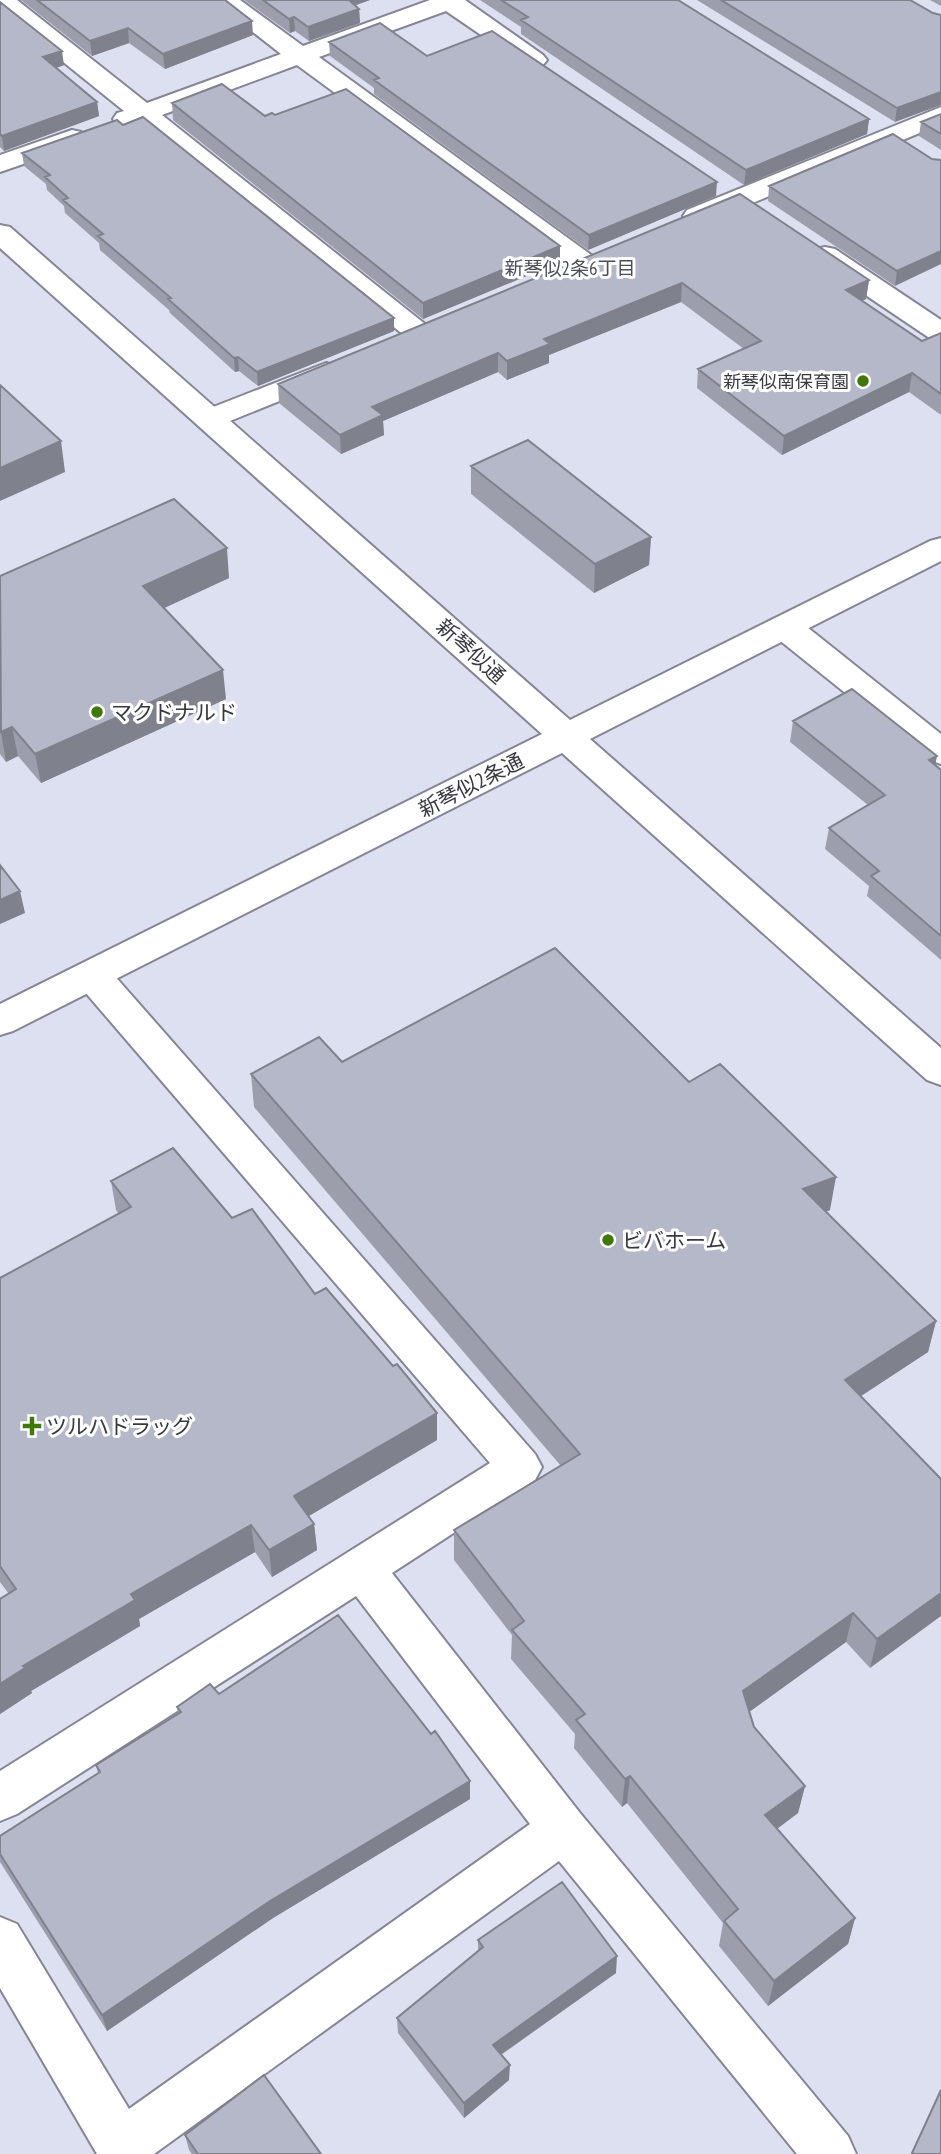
<svg xmlns="http://www.w3.org/2000/svg" width="941" height="2154" font-family="'PT Sans Narrow','Noto Sans JP',sans-serif">
<style>
.lines{fill:none;stroke-linecap:round;stroke-linejoin:round}
.minor-casing{stroke:#848695;stroke-width:4}
.tertiary-casing{stroke:#848695;stroke-width:4}
.minor{fill:#fff;fill-rule:evenodd}
.tertiary{fill:#fff;fill-rule:evenodd}
.wall{fill:#9c9eac}
.shaded-wall{fill:#7f818c}
.building{fill:#b5b8c8;stroke:#7f818c;stroke-width:2}
.poi-dot{fill:#41780a;stroke:#fff;stroke-width:2.5}
.labels{text-anchor:middle;dominant-baseline:central;stroke-width:6;stroke-linejoin:round;paint-order:stroke}
.far-poi-label{font-size:18px;fill:#383940;stroke:#fff;text-anchor:end}
.far-neighbourhood-label{font-size:19px;fill:#4b4d5a;stroke:#fff}
.street-label{font-size:21px;fill:#383940;stroke:#fff}
.poi-label{font-size:21px;fill:#383940;stroke:#fff;text-anchor:start}
</style>
<rect width="100%" height="100%" fill="#dde0f1"/>
<g class="lines">
<g class="minor-casing">
<path id="minor" d="M0,0H17L147,103L281,54L212,0H240L303,46L430,0H465L543,55L547,60L543,65L534,68L525,65L446,11L319,57L594,257L598,263L594,269L584,271L574,269L297,65L162,115L430,328L435,334L430,340L420,343L410,340L140,123L126,127L117,125L113,119L117,113L124,111L0,11Z
M941,107V124L707,222L697,224L687,222L683,216L687,210Z
M72,130L81,132L85,138L81,144L0,172V155Z
M825,247L835,249L941,320V342L931,339L815,261L811,255L815,249Z
M326,363L336,366L341,372L336,378L220,425L209,428L198,425L194,419L198,413Z
M785,616L797,619L941,734V764L929,760L773,635L769,627L773,619Z
M92,961L105,965L535,1454L542,1467L535,1480L392,1573L580,1813L848,2136L856,2154H797L559,1861L154,2154H97L0,1988V1917L17,1924L129,2109L530,1824L356,1596L17,1814L0,1821V1771L490,1463L79,985L73,975L79,965Z"/>
</g>
<g class="tertiary-casing">
<path id="tertiary" d="M0,225L10,227L570,720L930,541L941,538V561L590,739L941,1048V1085L927,1080L562,753L13,1031L0,1035V1004L542,734L0,248Z"/>
</g>
<use href="#minor" class="minor"/>
<use href="#tertiary" class="tertiary"/>
</g>
<path class="wall" d="M21,0H225L253,35L165,69L129,43L92,56Z
M244,0H370L356,5L359,9L360,23L309,41L295,31L290,33Z
M480,0H678L869,119L867,134L744,185L521,34V27Z
M697,0H910L933,13L895,122Z
M930,0H941V6Z
M0,2L64,65L56,68L97,102L99,116L4,151L0,147Z
M329,42L427,56L716,196L588,250L374,94V88L330,56Z
M172,103L265,116L275,115L560,246V262L423,319L173,120Z
M941,114V150L919,136L921,122Z
M123,125L394,318V331L258,386L239,371L235,372L170,313L169,310L100,250L99,243L65,213L64,206L47,190L46,184L24,166L22,153Z
M932,159L895,286L768,201L769,186Z
M740,194L869,280L866,299L862,301L922,341L941,333V415L909,392L782,455L697,388L698,369L744,349L681,302L549,355V363L507,380L498,372L383,421L384,435L341,454L279,403L278,384Z
M471,466L651,537L649,565L594,593L471,494Z
M0,576L229,578L164,608L226,699L41,783L18,756L6,762L0,754Z
M793,721L935,766L941,770V960L867,896L869,886L825,849L829,828L868,805L790,742Z
M342,1062L689,1082L830,1210L826,1212L936,1321L928,1352L861,1396L941,1479L870,1668L846,1642L749,1712L754,1727L805,1786L798,1813L777,1829L855,1918L848,1944L768,2006L719,1946L723,1923L627,1803L622,1807L574,1748L575,1734L511,1659L512,1635L454,1560V1530L561,1466L254,1107L251,1074Z
M111,1181L232,1218L393,1366L437,1413V1440L309,1516L314,1524L317,1550L272,1577L255,1552L139,1619L140,1626L31,1691L32,1693L0,1714V1599L9,1594L0,1582V1278L119,1214L116,1210Z
M219,1694L470,1799L273,1918L107,2031L0,1862V1836L98,1773L96,1765L178,1714L177,1707Z
M478,1940L616,1973L501,2055L509,2080L464,2118L398,2033L397,2018L478,1952Z
M185,2135L321,2154H192L189,2150Z"/>
<path class="shaded-wall" d="M344,0H370L345,9Z
M359,9L360,23L309,41L308,27Z
M294,17L295,31L290,33L289,19Z
M252,21L253,35L165,69L163,54Z
M128,28L129,43L92,56L90,41Z
M62,51L64,65L45,72L43,57Z
M941,92V105L895,122L897,108Z
M97,102L99,116L4,151L2,136Z
M869,119L867,134L744,185L746,170Z
M717,182L716,196L588,250L589,235Z
M560,246V262L423,319V303Z
M941,251V264L895,286L897,271Z
M869,280L866,299L843,309L846,290Z
M682,283L681,302L549,355V363L507,380V361L544,339Z
M394,318V331L258,386L257,372Z
M498,353V372L383,421L384,435L341,454L340,435L372,407Z
M238,357L239,371L235,372L234,358Z
M912,373L909,392L782,455L784,436Z
M61,441L65,472L0,501V468Z
M651,537L649,565L594,593L595,564Z
M227,548L229,578L147,616L143,586Z
M223,670L226,699L41,783L35,754Z
M12,727L18,756L6,762L1,732Z
M937,756L933,777L929,760Z
M20,891L25,913L0,924V900Z
M836,1177L830,1210L798,1221L803,1189Z
M936,1321L928,1352L838,1411L845,1380Z
M437,1413V1440L297,1523L294,1496Z
M314,1524L317,1550L272,1577L269,1550Z
M251,1525L255,1552L139,1619L140,1626L31,1691L32,1693L0,1714V1684L23,1666L131,1594Z
M941,1593V1616L870,1668L877,1639Z
M853,1613L846,1642L738,1720L743,1691Z
M630,1776L627,1803L622,1807L625,1779Z
M470,1781V1799L273,1918L107,2031L102,2015L270,1901Z
M805,1786L798,1813L759,1842L765,1815Z
M855,1918L848,1944L768,2006L774,1981Z
M617,1956L616,1973L493,2060V2045Z
M510,2065L509,2080L464,2118V2103Z"/>
<path class="building" d="M37,0H225L252,21L163,54L128,28L90,41Z
M263,0H349L359,9L308,27L294,17L289,19Z
M501,0H678L869,119L746,170L521,20L528,17Z
M721,0H910L933,13L941,15V92L897,108Z
M0,2L62,51L43,57L97,102L2,136L0,134Z
M380,23L427,56L492,31L717,182L589,235L374,80L379,78L329,42Z
M222,84L265,116L272,113L275,115L346,89L560,246L423,303L172,103Z
M941,114V134L921,122Z
M143,117L394,318L257,372L238,357L234,358L168,299L171,298L98,236L103,234L63,200L68,198L45,177L50,175L22,153L117,120L123,125Z
M893,134L932,159L941,160V251L897,271L769,186Z
M740,194L869,280L846,290L922,341L941,333V394L912,373L784,436L698,369L761,341L682,283L544,339L550,344L507,361L498,353L372,407L383,415L340,435L278,384Z
M0,385L61,441L0,468Z
M528,440L651,537L595,564L471,466Z
M174,499L227,548L143,586L223,670L35,754L12,727L1,732L0,576Z
M852,689L937,756L929,760L941,770V936L871,876L879,871L829,828L885,795L793,721Z
M0,865L20,891L0,900Z
M555,948L689,1082L720,1064L836,1177L803,1189L936,1321L845,1380L941,1479V1593L877,1639L853,1613L743,1691L754,1727L805,1786L765,1815L855,1918L774,1981L724,1921L738,1909L630,1776L625,1779L576,1720L585,1714L512,1630L524,1621L454,1530L580,1454L251,1074L319,1037L342,1062Z
M173,1148L232,1218L252,1209L315,1294L326,1288L393,1366L397,1364L437,1413L294,1496L314,1524L269,1550L251,1525L131,1594L135,1600L23,1666L25,1668L0,1684V1599L16,1589L0,1566V1278L131,1207L111,1181Z
M338,1615L431,1734L435,1731L470,1781L270,1901L102,2015L0,1854V1836L100,1772L96,1765L181,1712L177,1707L210,1684L219,1694Z
M562,1882L617,1956L493,2045L510,2065L464,2103L397,2018L483,1947L478,1940Z
M264,2075L321,2154H198L185,2135Z
M941,2090V2154H914L912,2153Z"/>
<g class="poi-dot">
<circle cx="863" cy="381" r="7"/>
<circle cx="97" cy="712" r="7"/>
<circle cx="608" cy="1240" r="7"/>
<path d="M28.5 1415.5h7v7h7v7h-7v7h-7v-7h-7v-7h7z"/>
</g>
<g class="labels">
<g class="far-poi-label">
<text x="849" y="381">新琴似南保育園</text>
</g>
<g class="far-neighbourhood-label">
<text x="570" y="268">新琴似2条6丁目</text>
</g>
<g class="street-label">
<text transform="translate(471 651) rotate(42)">新琴似通</text>
<text transform="translate(471 785) rotate(-27)">新琴似2条通</text>
</g>
<g class="poi-label">
<text x="111" y="712">マクドナルド</text>
<text x="622" y="1240">ビバホーム</text>
<text x="46" y="1426">ツルハドラッグ</text>
</g>
</g>
</svg>
